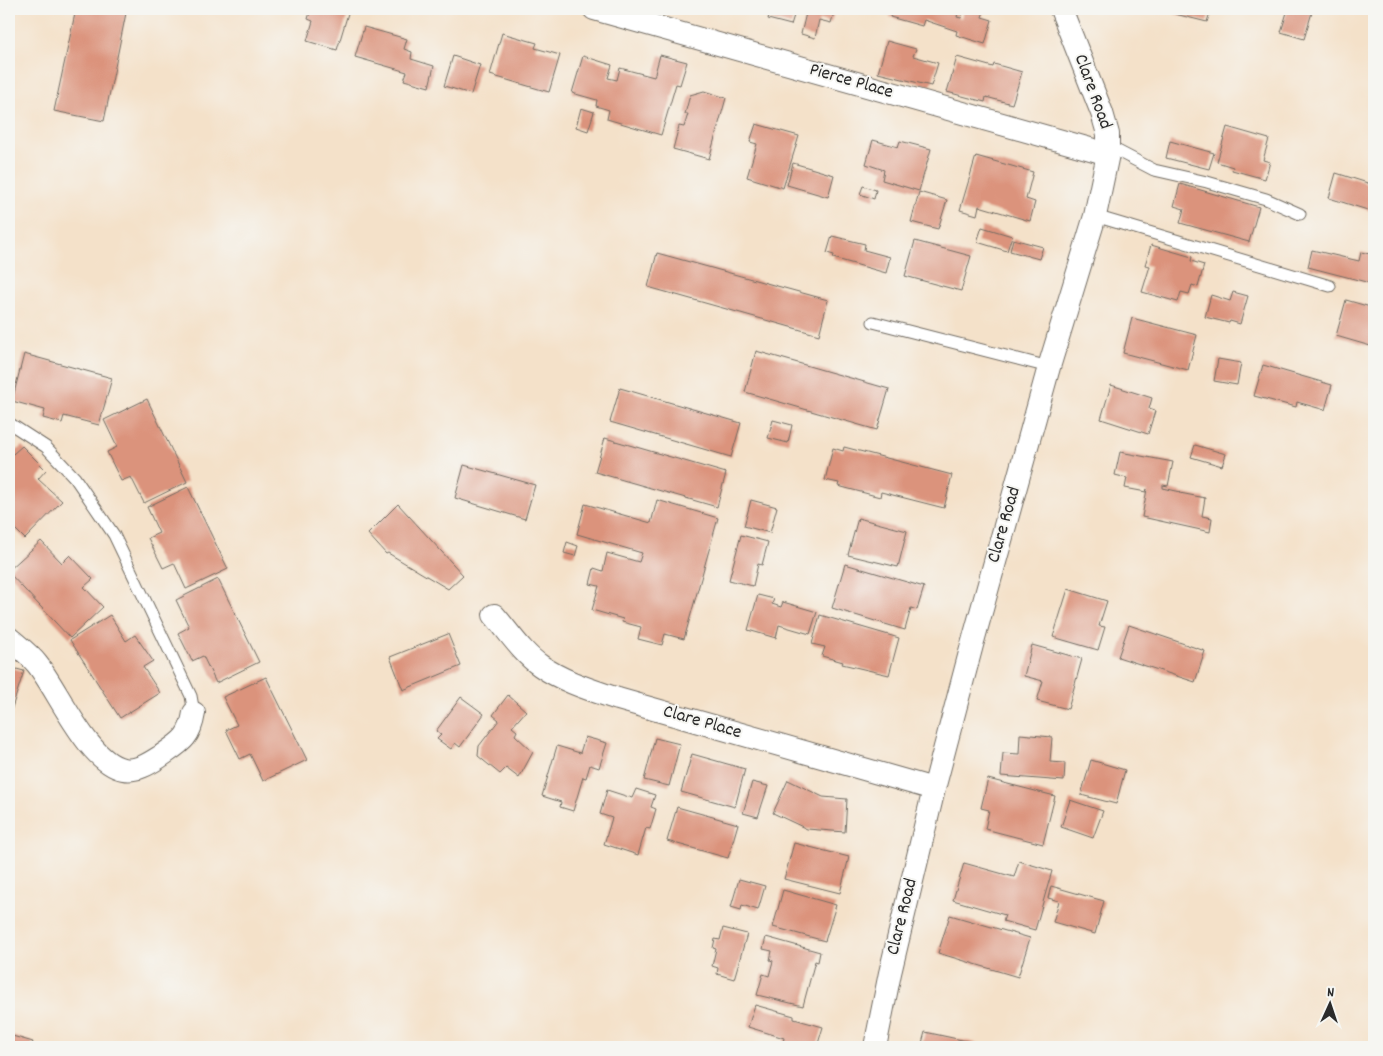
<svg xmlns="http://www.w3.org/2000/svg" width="1383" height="1056" font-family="Dekko,sans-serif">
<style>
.building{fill:#db937c}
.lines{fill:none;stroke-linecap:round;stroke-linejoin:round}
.service-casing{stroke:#716b62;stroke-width:13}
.minor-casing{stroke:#716b62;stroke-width:24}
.service{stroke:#fff;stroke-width:11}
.minor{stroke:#fff;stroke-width:22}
.labels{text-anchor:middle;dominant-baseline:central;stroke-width:4;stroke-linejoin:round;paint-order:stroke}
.street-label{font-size:19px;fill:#2b2b2b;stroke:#f6f6f2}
</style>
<rect width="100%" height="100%" fill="#f6f6f2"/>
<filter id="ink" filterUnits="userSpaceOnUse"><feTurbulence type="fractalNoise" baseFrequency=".02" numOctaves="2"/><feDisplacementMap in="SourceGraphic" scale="10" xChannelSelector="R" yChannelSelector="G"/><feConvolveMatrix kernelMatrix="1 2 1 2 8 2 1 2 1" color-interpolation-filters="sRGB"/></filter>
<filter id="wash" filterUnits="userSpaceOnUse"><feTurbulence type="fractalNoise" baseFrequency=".0096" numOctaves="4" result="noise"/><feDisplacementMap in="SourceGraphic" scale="20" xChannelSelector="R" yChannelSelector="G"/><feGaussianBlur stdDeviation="1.12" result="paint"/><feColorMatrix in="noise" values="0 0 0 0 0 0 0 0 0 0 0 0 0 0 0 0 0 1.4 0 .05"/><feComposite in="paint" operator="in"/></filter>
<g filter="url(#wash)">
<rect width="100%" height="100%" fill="#f4e1c9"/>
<g id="blocks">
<path class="building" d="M76,9H108L126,13L104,121L54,111Z
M311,9L349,10L337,50L307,41L313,21L308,19Z
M771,9H796L791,25L768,19Z
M807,9H835L831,23L819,20L815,38L801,34Z
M892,9H959L957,17L961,18L964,9H985L982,17L992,20L985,44L956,35L957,31L924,20L922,26L890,17Z
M1170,9H1211L1207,22L1175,14L1176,11Z
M1288,9H1313L1304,39L1281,32Z
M364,27L407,39L404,49L412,52L411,59L434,66L429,87L404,80L407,72L355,57Z
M502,33L537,43L535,48L560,55L549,92L490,75Z
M887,41L916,49L913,56L938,63L931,86L878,73Z
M660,55L687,62L680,85L676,84L661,135L607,119L609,110L596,106L597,100L572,93L583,56L612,65L608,78L617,80L620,68L654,77Z
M453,56L480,65L471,94L444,86Z
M957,57L993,67L994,64L1022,72L1012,104L986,97L985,102L947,92Z
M704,91L726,98L709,159L673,149L679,126L684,127L688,114H685L690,95Z
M581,108L594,112L588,131L576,127Z
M756,124L799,136L783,188L747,177L757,144L750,142Z
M1227,127L1269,139L1263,160L1270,162L1265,179L1232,170L1233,167L1217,162Z
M873,140L898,147L900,141L931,149L919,191L882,180L884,170L866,164Z
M1170,141L1214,153L1209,169L1166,158Z
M976,156L1033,172L1026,199L1035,202L1030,221L979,206L977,215L960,210Z
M793,163L834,175L828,197L787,185Z
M1336,173L1374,185V212L1329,198Z
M1180,184L1259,207L1249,242L1180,223L1184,209L1174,206Z
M863,186L876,190L874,199L860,194Z
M919,192L947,200L938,229L911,222Z
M982,227L1012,236L1007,251L977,242Z
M832,236L865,244L864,250L890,257L886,273L833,258L834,255L827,253Z
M1013,239L1043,247L1039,259L1010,251Z
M915,241L971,256L961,291L905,276Z
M1151,245L1192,257L1191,261L1204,265L1198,287L1192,285L1189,294L1181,292L1178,302L1142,292L1150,266L1145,265Z
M1312,250L1359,261L1361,252L1374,255V268L1370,283L1308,267Z
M657,253L828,300L819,335L648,287Z
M1233,292L1248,296L1240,324L1230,321L1229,323L1205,317L1211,295L1230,301Z
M1346,300L1374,308V347L1336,336Z
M1132,318L1197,335L1188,370L1123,353Z
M756,351L889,389L877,430L745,392Z
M24,354L112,378L99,425L64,416L62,423L43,418L45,410L12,401Z
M1218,359L1241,363L1237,385L1214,381Z
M1263,365L1332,385L1325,410L1297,402L1296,407L1254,396Z
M1111,385L1152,398L1149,409L1155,411L1148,434L1101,419Z
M620,388L741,423L731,457L610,422Z
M147,399L187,482L144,503L131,477L121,481L107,452L117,447L104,420Z
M773,420L792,425L788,443L768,438Z
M605,438L726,473L717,507L595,472Z
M1195,445L1226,454L1222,466L1191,457Z
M22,446L46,470L38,479L62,501L25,539L9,523V450L13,454Z
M844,447L952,475L944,508L881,492L880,497L838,486L839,483L825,480L833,448L843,451Z
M1120,452L1173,462L1168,486L1163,485V488L1181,492L1180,493L1205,498L1202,516L1212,518L1210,532L1142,517L1147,489L1146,492L1125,488L1127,478L1115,475Z
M464,465L535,485L525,519L455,498Z
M188,487L228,569L186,589L174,563L163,568L148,538L159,533L147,507Z
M657,500L718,518L684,639L665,634L662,645L638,639L641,627L622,622L623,619L592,610L599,586L590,584L594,568L603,571L607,553L639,562L642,553L577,534L585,504L651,523Z
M751,500L777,507L770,533L744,526Z
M398,504L463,575L448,589L388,553L386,554L368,534Z
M858,518L907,531L898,567L848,555Z
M741,535L768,542L762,565L758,564L753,586L729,580Z
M41,541L62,563L70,555L93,579L84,587L103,607L70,638L9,573V570Z
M567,542L578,546L575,556L564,553Z
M845,564L924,587L917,610L911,608L905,630L832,608Z
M218,579L259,662L216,683L203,656L192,661L178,633L189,627L176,600Z
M1068,589L1107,601L1099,626L1105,627L1098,650L1053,637Z
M758,595L774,599L772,604L781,607L783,602L817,612L810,634L779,625L776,638L748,630Z
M110,615L126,641L135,635L153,661L143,667L160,693L120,718L70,640Z
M820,615L899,638L889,675L842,664L843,662L822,656L825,647L812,644Z
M1129,625L1205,651L1195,682L1118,657Z
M448,634L461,666L403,690L390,657Z
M1032,645L1082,659L1068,709L1037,701L1043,681L1024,676Z
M9,667L24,671L9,717Z
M266,677L307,760L263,781L250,754L240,759L226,730L237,725L223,697Z
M508,695L526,711L512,727L517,731L515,735L533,752L519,778L506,768L500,774L478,756L479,746L499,720L493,715Z
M461,697L484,714L460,747L455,743L451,749L437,739L441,735L436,731Z
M1020,734L1052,737L1050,762L1065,763L1064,781L1001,776L1003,753L1019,754Z
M585,737L607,743L599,768L590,765L586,778L583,777L573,811L560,807L561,802L542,796L557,746L580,753Z
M655,738L680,744L669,786L644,780Z
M692,754L745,769L735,807L681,792Z
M1091,760L1125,770L1116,804L1081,795Z
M988,779L1055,796L1043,844L985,829L989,810L981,808Z
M788,780L823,797L847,799L845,832L807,829L773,813Z
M752,782L768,786L758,817L743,813Z
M636,789L655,795L651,807L656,809L650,829L646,828L638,855L604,844L612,818L600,814L607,790L632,798Z
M1070,800L1103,811L1093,838L1061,827Z
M677,807L738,824L728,858L667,841Z
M794,843L849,857L840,893L784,879Z
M1019,861L1052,871L1035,930L1003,921L1005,915L953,900L964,863L1014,877Z
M739,879L765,886L758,910L742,905L741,910L731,907Z
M1051,886L1104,901L1095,934L1053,922L1059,901L1048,898Z
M783,890L836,905L825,941L773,927Z
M950,915L1030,938L1018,977L938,953Z
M723,928L747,934L734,979L717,974L718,968L712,966L716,949L713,948L715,939L720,940Z
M766,937L820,952L818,962L815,961L803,1006L757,995L763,974L769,976L773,961L770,960L772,951L763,949Z
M755,1005L794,1016V1019L823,1027L817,1047H782L784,1038L748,1027Z
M925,1032L990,1046V1047H921Z
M9,1035L33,1042L31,1047H9Z"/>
</g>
</g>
<g filter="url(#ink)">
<use href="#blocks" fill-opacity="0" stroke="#716b62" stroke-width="1"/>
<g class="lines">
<g class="service-casing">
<path id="service" d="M1108,146L1154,170L1207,182L1266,199L1300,214
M1095,216L1330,286
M873,322L1049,367
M9,423L46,447L75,478L114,535L191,696L194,713"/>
</g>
<g class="minor-casing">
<path id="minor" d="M594,9L1108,154
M494,615C509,632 522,653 541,666C564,682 592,690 618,699L934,789
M9,638C18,646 29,654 37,664C58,690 88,762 123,769C137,772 150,763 161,756C181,742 190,738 194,713
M875,1047L890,973L934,789L972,645L1049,367L1095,216L1108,154V134L1102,113L1061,9"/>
</g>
<use href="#service" class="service"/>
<use href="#minor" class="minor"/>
</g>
</g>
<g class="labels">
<g class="street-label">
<text transform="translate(851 82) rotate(16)">Pierce Place</text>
<text transform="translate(1092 92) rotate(70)">Clare Road</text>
<text transform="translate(1005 525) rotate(-74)">Clare Road</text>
<text transform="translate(702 723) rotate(16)">Clare Place</text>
<text transform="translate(903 917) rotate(-76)">Clare Road</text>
</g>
</g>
<rect width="1383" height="1056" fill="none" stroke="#f6f6f2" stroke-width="30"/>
<g transform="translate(1330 1004) rotate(3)" stroke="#f6f6f2" stroke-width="4" paint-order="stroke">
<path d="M0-4L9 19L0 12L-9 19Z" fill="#2b2b2b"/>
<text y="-8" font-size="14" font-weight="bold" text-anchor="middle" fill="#2b2b2b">N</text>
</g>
</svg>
